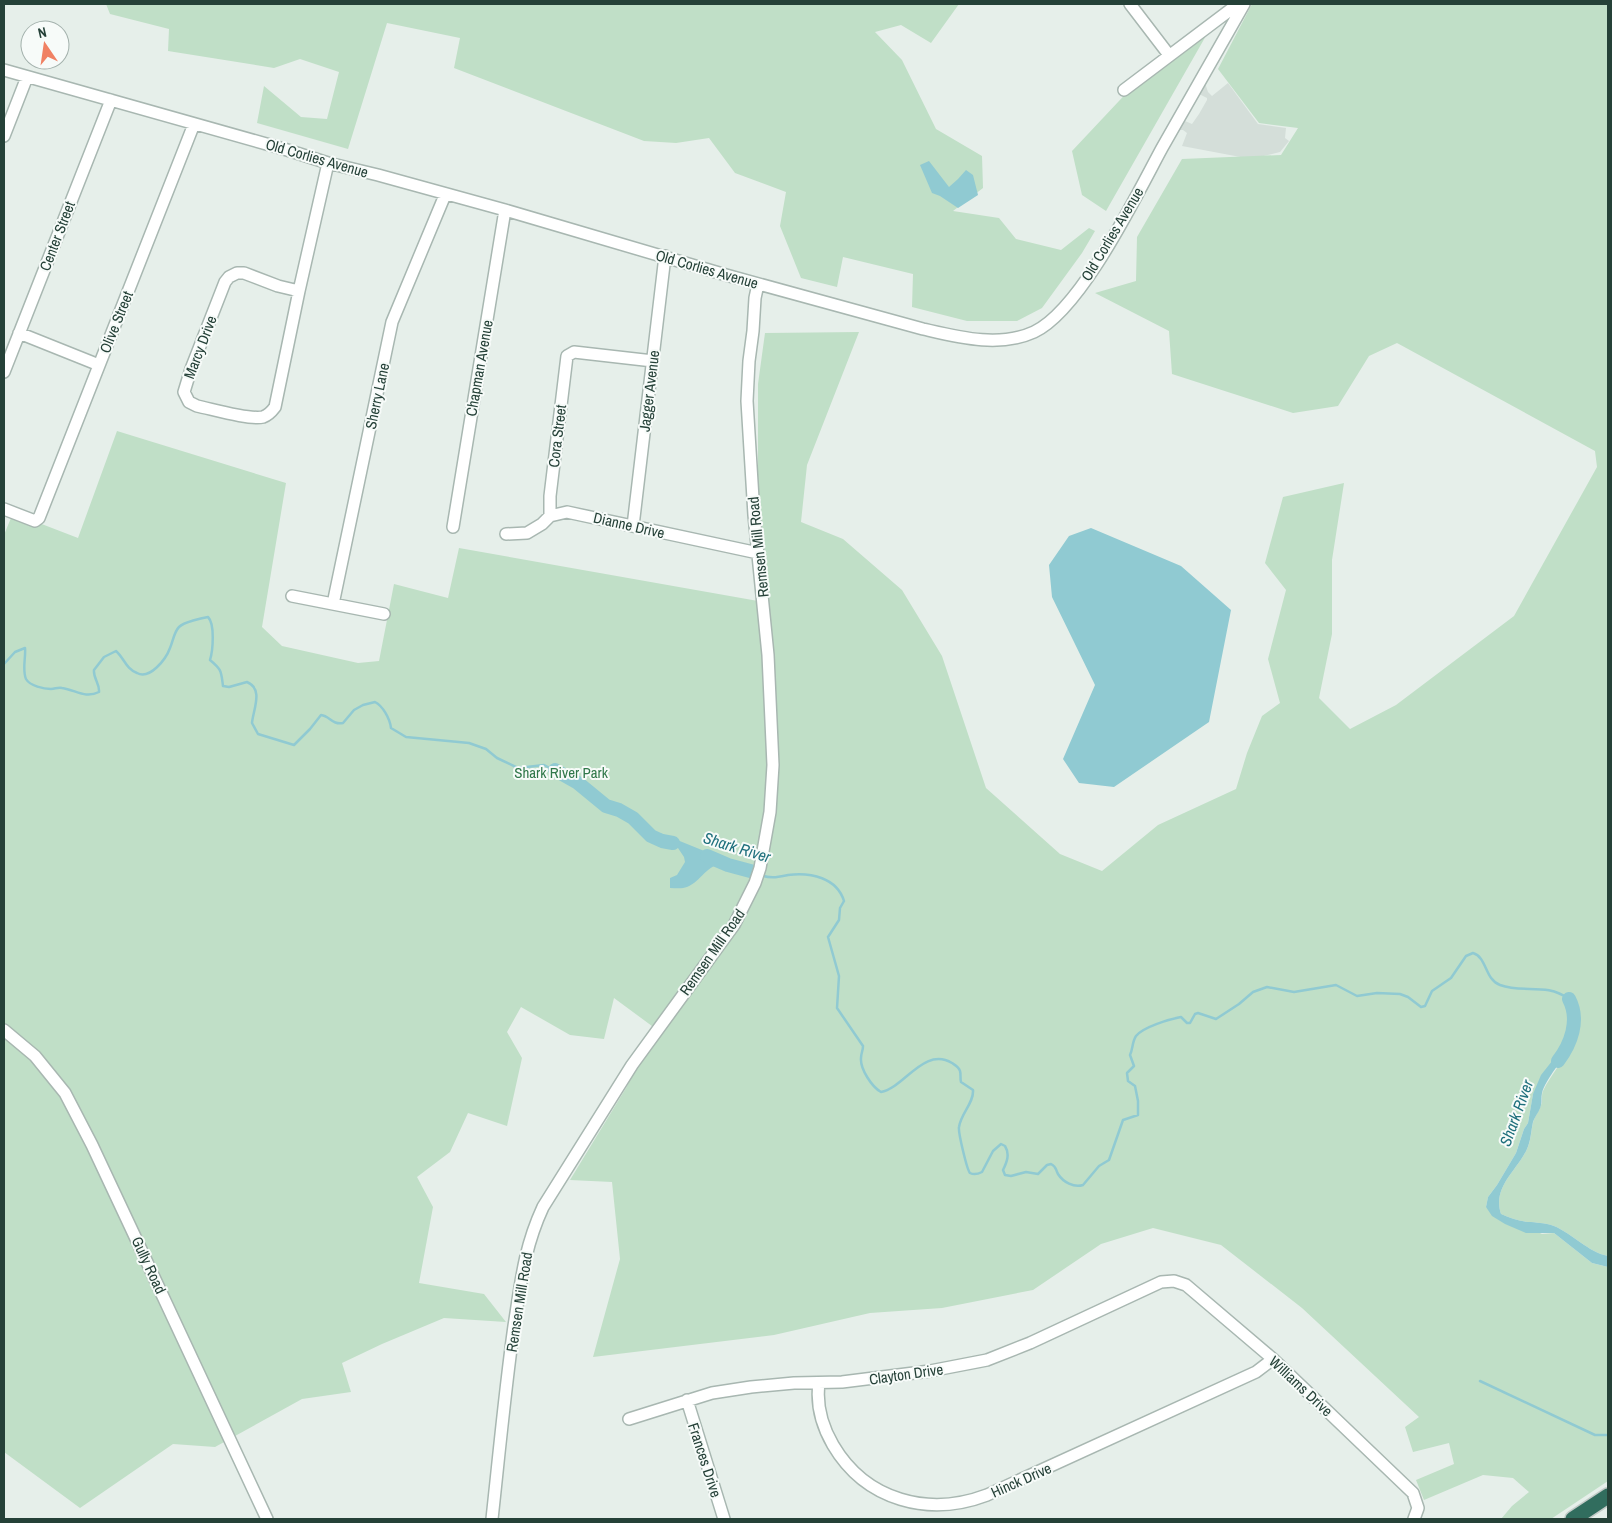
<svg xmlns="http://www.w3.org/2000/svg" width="1612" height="1523" font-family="'Archivo Narrow',sans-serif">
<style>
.built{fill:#d4ded9}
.green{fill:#c0dfc7}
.water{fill:#90cad2}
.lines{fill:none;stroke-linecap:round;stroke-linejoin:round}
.stream{stroke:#90cad2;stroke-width:2.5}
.river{stroke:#90cad2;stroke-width:14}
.minor-casing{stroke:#a8b7b1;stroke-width:14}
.highway-casing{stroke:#c2cac7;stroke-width:18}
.minor{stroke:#fff;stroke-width:11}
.highway{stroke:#316d5e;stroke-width:15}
.labels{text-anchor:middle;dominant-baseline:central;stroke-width:4;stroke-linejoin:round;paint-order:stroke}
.street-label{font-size:15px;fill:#254138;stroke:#f7fbf9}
.park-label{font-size:15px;fill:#2f7749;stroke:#f7fbf9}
.water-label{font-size:16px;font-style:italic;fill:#1f707d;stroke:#f7fbf9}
</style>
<rect width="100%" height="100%" fill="#e6efea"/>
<path class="built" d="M1205,83L1208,92L1212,96L1228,83L1258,124L1286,128L1285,138L1289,141L1280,152L1251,159L1182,146L1187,133L1183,130H1177L1185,118V121L1192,124L1199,114L1207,100V98L1199,94Z"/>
<path class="green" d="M106,4H959L931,43L901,25L875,32L902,60L936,129L982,156L983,188L953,211L999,218L1016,239L1061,250L1089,228L1095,231L1082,253L1042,308L1017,321H967L912,307L913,274L843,257L837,287L801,278L780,226L786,192L735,173L709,138L676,143L644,141L454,68L460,38L387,23L348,149L257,123L264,86L301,117L327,119L339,72L300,59L274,68L168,51L169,29L110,14Z
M1252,4H1608V1256C1588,1252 1573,1234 1554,1226C1546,1223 1540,1223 1531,1222C1521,1222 1510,1218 1501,1214C1492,1187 1517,1171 1527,1149C1531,1141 1531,1131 1533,1123C1534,1117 1539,1112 1541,1105C1543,1100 1541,1095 1543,1091C1551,1074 1564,1061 1571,1044L1533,1094L1528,1123L1524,1129L1516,1153L1497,1185L1488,1197L1486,1207L1542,1234L1554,1233L1592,1263L1608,1267V1481L1551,1519H1501L1512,1506L1529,1492L1513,1478L1483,1475L1424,1500L1416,1480L1454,1464L1449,1443L1413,1452L1405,1427L1419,1417L1302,1308L1221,1245L1153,1228L1101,1244L1033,1290L942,1308L870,1313L774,1335L593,1357L620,1259L612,1182L570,1180L626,1088L656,1029L614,998L604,1039L570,1035L521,1007L507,1032L522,1058L507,1126L468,1113L450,1152L417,1177L433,1207L419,1283L484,1294L506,1322L444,1318L382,1344L342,1363L351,1392L302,1399L215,1447L173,1444L80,1508L4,1452V535L13,513L78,538L117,431L286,483L262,627L282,646L358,663L379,661L394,584L448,598L459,548L758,601V384L765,333L859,332L807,465L801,522L843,539L902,590L942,656L986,788L1060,854L1102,871L1158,825L1236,789L1247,753L1262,716L1280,703L1268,659L1286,590L1265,563L1283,497L1344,483L1332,560V634L1319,698L1350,729L1396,705L1514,616L1597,467L1595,451L1397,343L1369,356L1338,406L1293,413L1172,374L1169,331L1095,293L1136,281L1137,237L1182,159L1281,155L1298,128L1259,123L1218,69Z
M1211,27L1106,211L1082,195L1072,151L1134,85Z"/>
<path class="water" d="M929,161L949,187L958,179L966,170L973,175L978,195L958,208L940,196L932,193L920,165Z
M1091,528L1181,566L1231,610L1209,722L1114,787L1079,783L1063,759L1095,685L1052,597L1049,565L1069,536Z
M660,833L724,859L725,863C705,865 702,881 687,887C682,889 676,888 670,888V878L677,875L685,862L684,857L678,848L668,845L657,839Z
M1572,1043C1565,1057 1545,1080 1542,1093C1541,1097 1542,1101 1541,1105C1540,1111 1535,1116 1533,1122C1531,1131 1531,1140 1527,1149C1517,1171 1492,1187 1501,1214C1510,1218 1521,1222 1531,1222C1540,1223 1546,1223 1554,1226C1573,1234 1588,1252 1608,1256V1267L1592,1263L1554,1233H1526L1505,1224L1492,1216L1486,1207L1488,1197L1497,1185L1516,1153L1524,1129L1528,1123L1533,1094L1541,1075L1560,1051Z"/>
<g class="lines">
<path class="stream" d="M4,664L15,652L25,648C26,657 22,670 26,679C30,686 44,689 51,689C55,689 58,687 62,688C76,690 85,699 99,692C100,684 93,678 94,670L104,657L116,651C124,658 126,669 137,673C150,680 166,659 170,648C173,641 174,632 179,627C184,622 202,618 208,617C215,624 213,650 210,660C222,670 221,671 223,686L229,687L247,682C264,689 253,710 252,723L258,734L294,745L310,729L321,715C330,716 332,725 343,723L354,710L363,705L375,702C383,706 390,719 391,728L406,737L469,743L486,749L497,758L518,768L544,765L563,775L577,780L597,798L618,810L657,839
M760,875C771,879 778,877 788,875C811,872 837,878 844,901L840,908L839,920L828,937L839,976L837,1008L863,1046C863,1051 861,1053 861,1058C860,1069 872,1087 881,1092C904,1088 924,1046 952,1063C955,1065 959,1067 960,1071C961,1074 960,1078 961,1082L973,1090C974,1103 961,1113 959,1127C958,1132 967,1170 970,1173C974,1175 978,1174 982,1172L993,1151L1001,1144L1005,1146C1010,1154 1007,1162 1003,1170L1005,1175L1011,1176L1026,1172L1038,1174L1047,1165L1051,1164C1057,1167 1055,1169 1058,1174C1063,1182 1074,1188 1083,1185L1099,1166L1109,1160L1123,1120L1138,1115V1101L1135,1086L1128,1081L1127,1073L1134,1066L1130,1055C1133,1049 1132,1042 1136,1036C1143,1027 1170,1019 1181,1017L1187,1023H1190L1195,1014L1198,1013L1216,1019L1239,1004L1253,992L1267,987L1294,992L1336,985L1357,996L1377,993L1400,994L1408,997L1421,1007L1425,1006L1432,991L1451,978L1466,956L1473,953C1487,957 1485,980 1500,985C1525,994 1545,982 1569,999
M1480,1381L1595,1435H1608"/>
<path class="river" d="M555,770L578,783L606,806L619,810L633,818L651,836L662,841L673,843
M707,856L728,865L754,872
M1558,1061C1571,1044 1580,1020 1569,999"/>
<g class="minor-casing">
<path id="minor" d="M1130,4L1169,55
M4,70L284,149L328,163L378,175L505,210L726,275L923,329C958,337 999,348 1034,332C1081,310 1136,196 1162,148C1189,100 1217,52 1244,4
M1124,90L1238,4
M4,136L27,77
M237,273H244L278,286L299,291L275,407C272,411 269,415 263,417C249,420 212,409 197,406L189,402L184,392L191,369L225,282L229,277Z
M299,291L328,163
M19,333L99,365
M4,372L111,100
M4,509L35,521L39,518L194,124
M550,516V496L567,356L574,352L653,361
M633,526L665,256
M453,527L505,210
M506,534L527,533L542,524L550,516L567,512L758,553
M292,596L384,614
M333,604L392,322L445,195
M4,1030L35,1056L65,1093L92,1145L145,1258L267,1519
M819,1383C816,1405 822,1426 833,1445C866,1501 929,1517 987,1495L1256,1372L1273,1359
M687,1400L724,1519
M629,1419L712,1393L751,1387L794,1383L842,1382L930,1371L987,1360L1030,1343L1161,1282L1174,1281L1186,1285L1273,1359L1413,1493L1418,1508L1414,1519
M492,1519C499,1455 505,1390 514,1326C521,1282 524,1248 543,1207L632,1065L734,925L755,883L760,868L770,812L773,765L768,655L754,515L747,401L749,361L753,331L755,298L758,284"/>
</g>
<g class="highway-casing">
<path id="highway" d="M1573,1519L1608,1496"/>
</g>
<use href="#minor" class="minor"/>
<use href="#highway" class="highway"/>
</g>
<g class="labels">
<g class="street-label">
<text transform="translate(317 158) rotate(16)">Old Corlies Avenue</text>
<text transform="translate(1112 234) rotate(-59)">Old Corlies Avenue</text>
<text transform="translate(57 236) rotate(-69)">Center Street</text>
<text transform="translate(707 269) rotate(16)">Old Corlies Avenue</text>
<text transform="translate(116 322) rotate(-68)">Olive Street</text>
<text transform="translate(200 347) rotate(-69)">Marcy Drive</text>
<text transform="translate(479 368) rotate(-80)">Chapman Avenue</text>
<text transform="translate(649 391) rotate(-83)">Jagger Avenue</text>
<text transform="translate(377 396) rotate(-78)">Sherry Lane</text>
<text transform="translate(557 436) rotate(-83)">Cora Street</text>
<text transform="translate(629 525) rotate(13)">Dianne Drive</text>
<text transform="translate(758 547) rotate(-96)">Remsen Mill Road</text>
<text transform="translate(712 952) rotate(-55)">Remsen Mill Road</text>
<text transform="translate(149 1265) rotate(65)">Gully Road</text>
<text transform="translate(519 1302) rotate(-81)">Remsen Mill Road</text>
<text transform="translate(906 1374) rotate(-8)">Clayton Drive</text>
<text transform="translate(1301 1386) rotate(43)">Williams Drive</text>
<text transform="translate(705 1460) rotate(72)">Frances Drive</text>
<text transform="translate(1021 1480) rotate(-24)">Hinck Drive</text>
</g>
<g class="park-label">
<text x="561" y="772">Shark River Park</text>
</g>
<g class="water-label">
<text transform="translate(737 847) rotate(17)">Shark River</text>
<text transform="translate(1516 1113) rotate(-70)">Shark River</text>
</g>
</g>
<rect width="1612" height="1523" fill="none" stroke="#254138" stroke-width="10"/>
<g transform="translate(45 45) rotate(347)"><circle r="24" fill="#f7fbf9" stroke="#a3b1ac"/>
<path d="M0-4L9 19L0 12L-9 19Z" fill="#f08163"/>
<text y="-8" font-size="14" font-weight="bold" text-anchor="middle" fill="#254138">N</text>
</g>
</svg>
